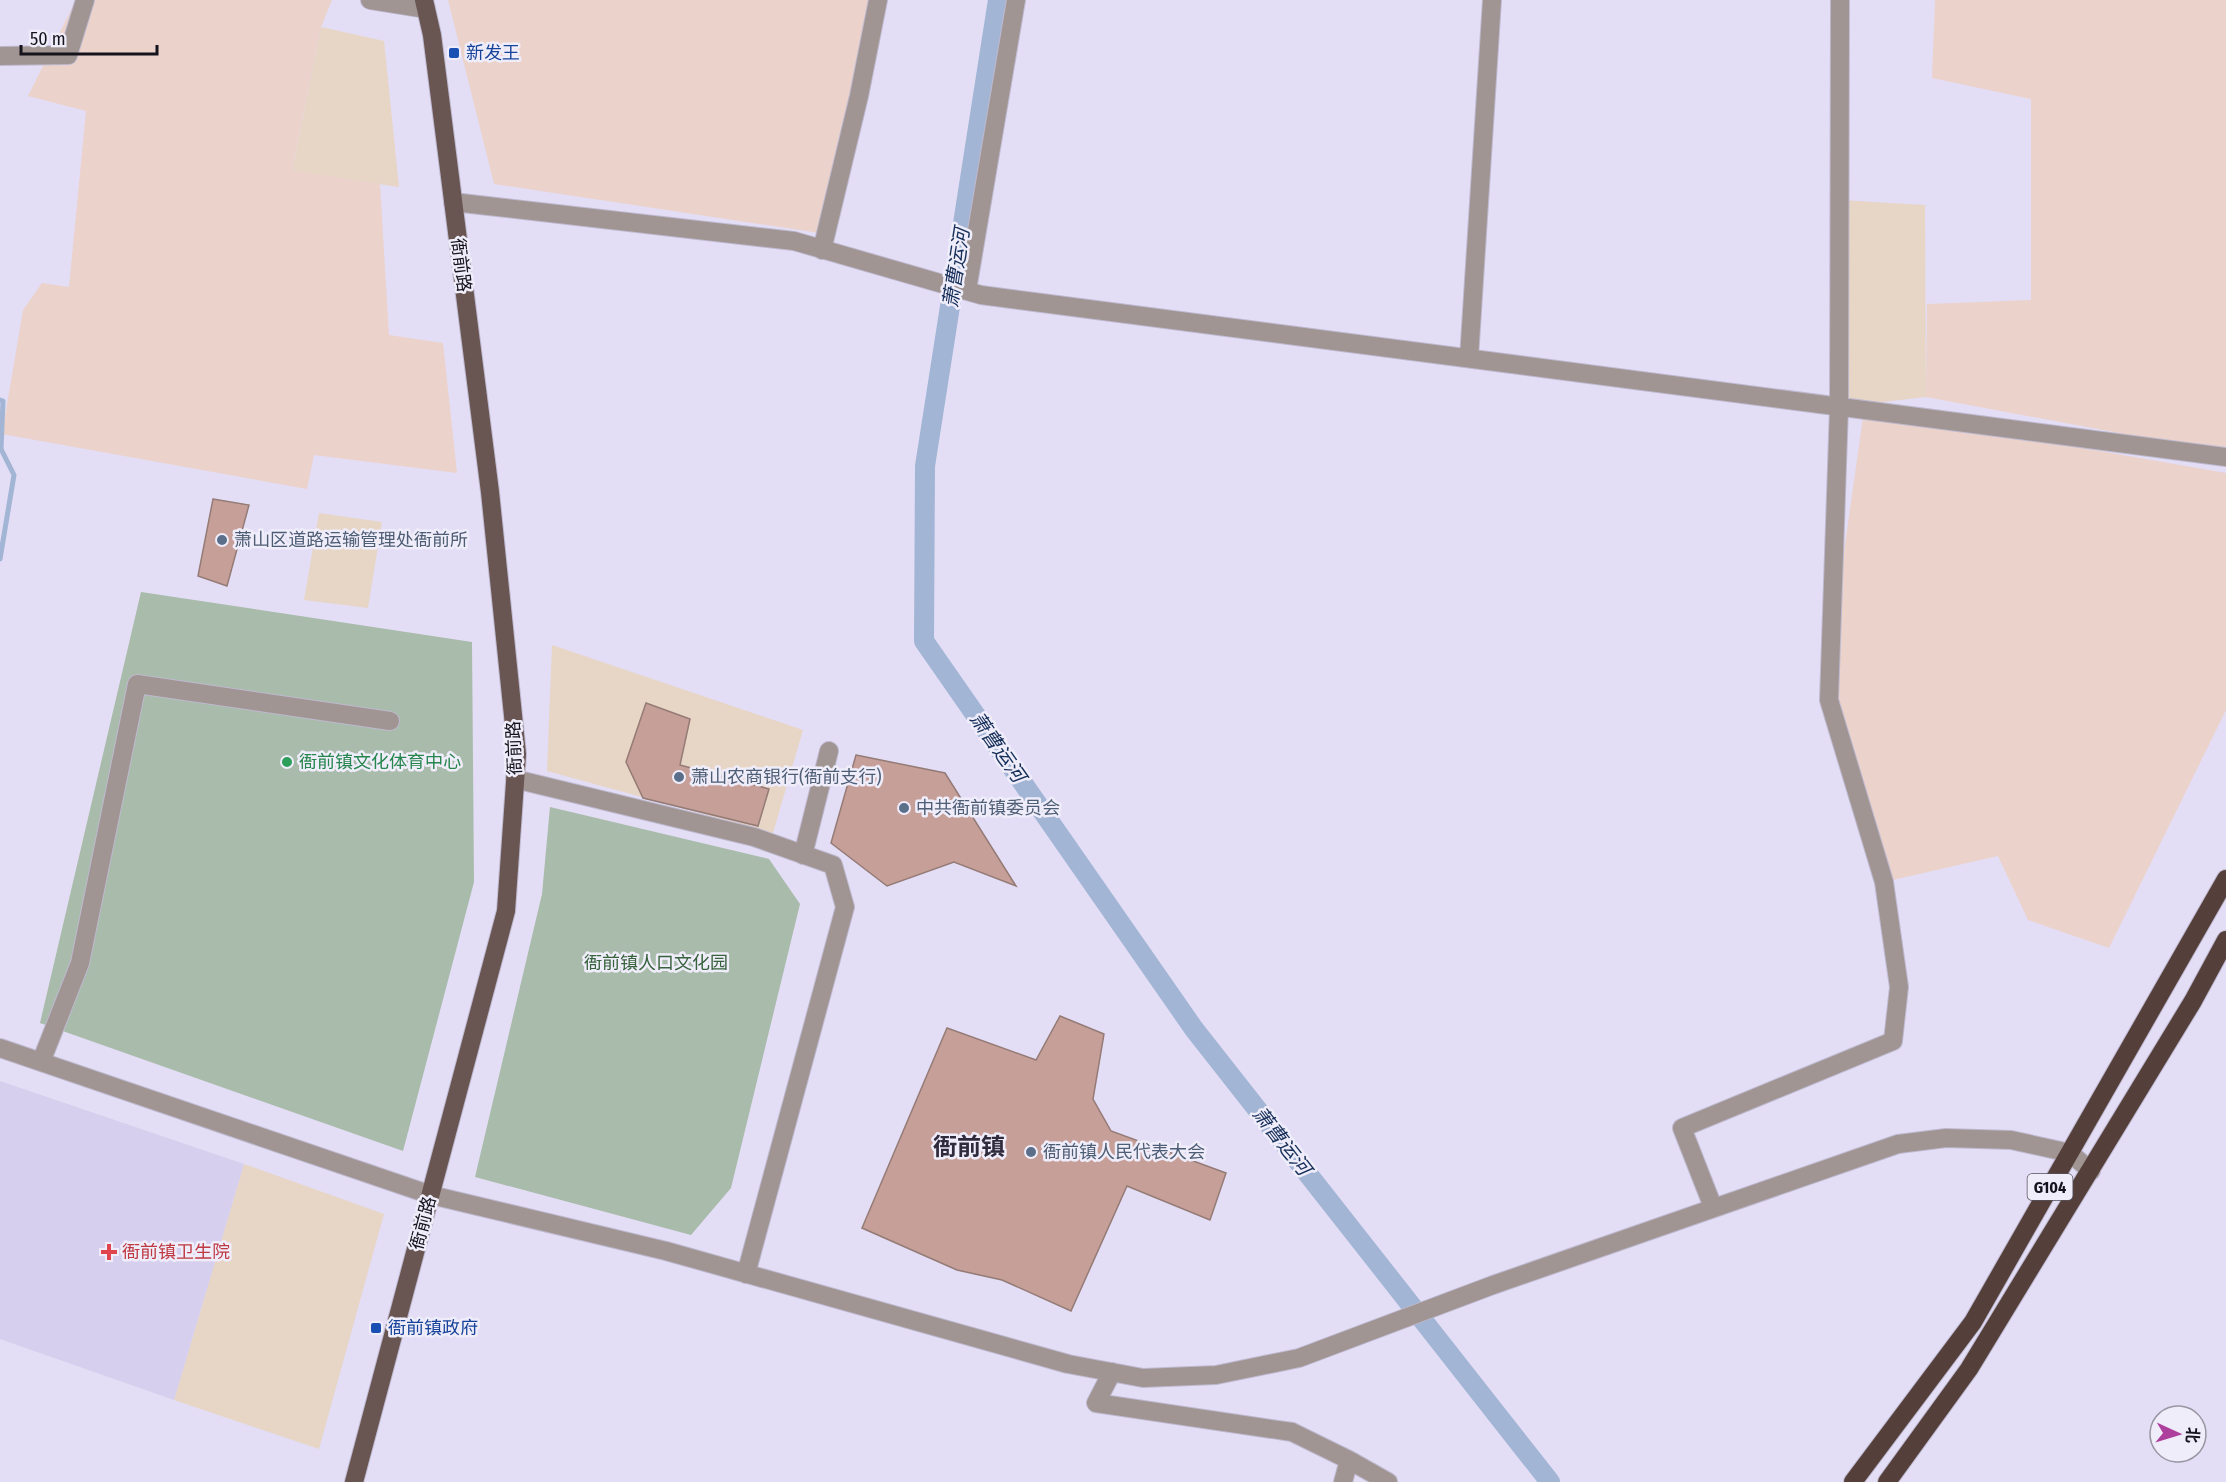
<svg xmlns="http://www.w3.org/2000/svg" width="2226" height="1482" font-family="'Fira Sans Condensed','Noto Sans SC',sans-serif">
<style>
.commercial{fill:#e7d5c5}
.industrial{fill:#ebd2cb}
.built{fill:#d6cfed}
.green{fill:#a9bbaa}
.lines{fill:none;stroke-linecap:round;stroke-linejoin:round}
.stream{stroke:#a2b5d4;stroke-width:5}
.canal{stroke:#a2b5d4;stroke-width:20}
.building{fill:#c79f99;stroke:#947b76;stroke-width:1.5}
.minor-casing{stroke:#beb9cf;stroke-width:20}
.major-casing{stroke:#beb9cf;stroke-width:20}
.highway-casing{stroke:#beb9cf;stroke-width:20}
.minor{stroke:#a09592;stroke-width:18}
.major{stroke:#695551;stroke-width:18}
.highway{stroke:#553f3a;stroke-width:18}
.transit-dot{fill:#1a4fb4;stroke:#f0edfb;stroke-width:2}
.service-dot{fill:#5c6f8a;stroke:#f0edfb;stroke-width:2}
.leisure-dot{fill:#2e9e5b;stroke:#f0edfb;stroke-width:2}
.health-dot{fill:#e0444e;stroke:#f0edfb;stroke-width:2}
.labels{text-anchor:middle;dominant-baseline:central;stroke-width:5;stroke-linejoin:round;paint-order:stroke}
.shield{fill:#f0edfb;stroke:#57545e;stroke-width:1.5}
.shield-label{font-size:16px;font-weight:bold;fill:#15131b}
.transit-label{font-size:18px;fill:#164399;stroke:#f0edfb;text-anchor:start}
.street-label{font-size:18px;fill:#15131b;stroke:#f0edfb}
.service-label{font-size:18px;fill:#4e5e75;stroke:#f0edfb;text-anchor:start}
.leisure-label{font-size:18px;fill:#27864d;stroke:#f0edfb;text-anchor:start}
.park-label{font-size:18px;fill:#37623b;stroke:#f0edfb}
.health-label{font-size:18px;fill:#be3a42;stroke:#f0edfb;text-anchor:start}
.water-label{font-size:20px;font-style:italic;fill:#173059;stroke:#f0edfb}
.district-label{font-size:24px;font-weight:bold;fill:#2f2a3c;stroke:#f0edfb}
</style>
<rect width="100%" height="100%" fill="#e3def6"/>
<path class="commercial" d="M321,27L384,41L399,187L292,171Z
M1840,200L1925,205L1926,397L1839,407Z
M319,513L382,522L368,608L304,600Z
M552,645L803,730L773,833L547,771Z
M244,1164L384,1214L319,1449L174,1400Z"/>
<path class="industrial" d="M76,0H332L321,27L292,170L380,184L389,335L443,343L457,473L314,455L307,489L2,434L23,310L42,283L69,287L86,111L28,96Z
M448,0H877L826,234L494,184Z
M1935,0H2226V453L1926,397L1927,304L2031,300V99L1932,78Z
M1864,410L2226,473V710L2109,948L2028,920L1998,856L1884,882L1845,753L1831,644Z"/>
<path class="built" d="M0,1081L244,1164L174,1400L0,1339Z"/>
<path class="green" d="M141,592L472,642L474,882L403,1151L40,1023Z
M550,807L769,859L800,904L731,1188L691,1235L475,1177L542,894Z"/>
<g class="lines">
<path class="stream" d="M0,400L3,401L1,449L14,475L0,559"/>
<path class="canal" d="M998,0L925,466L924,641L1194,1029L1550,1482"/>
</g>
<path class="building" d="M213,499L249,505L227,586L198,576Z
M646,703L690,719L680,765L769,789L758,826L643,798L626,762Z
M856,755L945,773L1016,886L954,862L887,886L831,843Z
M1060,1016L1104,1034L1093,1099L1111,1131L1226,1173L1210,1220L1127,1186L1071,1311L1002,1280L957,1270L862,1228L947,1028L1036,1060Z"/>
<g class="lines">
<g class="minor-casing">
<path id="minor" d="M370,0L426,9
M0,56L68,55L85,0
M453,202L794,241L981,295L2226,457
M822,250L859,96L878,0
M967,290L1016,0
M1469,358L1492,0
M515,779L754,837L833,865L845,907L746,1274
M803,855L829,751
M0,1048L431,1195L666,1251L1068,1364L1143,1378L1216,1375L1299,1358L1493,1285L1898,1144L1946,1138L2011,1140L2070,1153L2091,1171
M41,1062L80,963L137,684L390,721
M1713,1207L1682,1128L1893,1041L1899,987L1884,882L1829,700L1839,407L1840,0
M1112,1372L1096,1403L1292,1432L1349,1460L1343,1482
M1349,1460L1388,1482"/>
</g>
<g class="major-casing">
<path id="major" d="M354,1482L506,911L517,754L490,492L432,35L424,0"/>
</g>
<g class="highway-casing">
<path id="highway" d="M1853,1482L1973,1322L2226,879
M1887,1482L1969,1369L2193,1001L2226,940"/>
</g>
<use href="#minor" class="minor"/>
<use href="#major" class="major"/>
<use href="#highway" class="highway"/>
</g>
<g class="transit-dot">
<rect x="448" y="47" width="12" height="12" rx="3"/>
<rect x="370" y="1322" width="12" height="12" rx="3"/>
</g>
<g class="service-dot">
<circle cx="222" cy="540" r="6"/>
<circle cx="679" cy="777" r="6"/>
<circle cx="904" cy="808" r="6"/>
<circle cx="1031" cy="1152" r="6"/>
</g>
<circle class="leisure-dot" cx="287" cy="762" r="6"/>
<path class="health-dot" d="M106 1243h6v6h6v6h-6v6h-6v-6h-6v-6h6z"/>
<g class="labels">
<rect class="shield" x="2027.5" y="1174" width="45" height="26" rx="4.5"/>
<g class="shield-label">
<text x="2050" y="1187">G104</text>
</g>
<g class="transit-label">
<text x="466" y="53">新发王</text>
<text x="388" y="1328">衙前镇政府</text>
</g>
<g class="street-label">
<text transform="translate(461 265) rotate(83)">衙前路</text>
<text transform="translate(514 748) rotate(-92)">衙前路</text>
<text transform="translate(423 1223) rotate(-75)">衙前路</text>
</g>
<g class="service-label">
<text x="234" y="540">萧山区道路运输管理处衙前所</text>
<text x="691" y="777">萧山农商银行(衙前支行)</text>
<text x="916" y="808">中共衙前镇委员会</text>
<text x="1043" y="1152">衙前镇人民代表大会</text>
</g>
<g class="leisure-label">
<text x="299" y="762">衙前镇文化体育中心</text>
</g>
<g class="park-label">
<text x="656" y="963">衙前镇人口文化园</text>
</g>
<g class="health-label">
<text x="122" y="1252">衙前镇卫生院</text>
</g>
<g class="water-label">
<text transform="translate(956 268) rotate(-81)">萧曹运河</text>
<text transform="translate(998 747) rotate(55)">萧曹运河</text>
<text transform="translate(1282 1141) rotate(52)">萧曹运河</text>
</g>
<g class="district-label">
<text x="969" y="1147">衙前镇</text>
</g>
</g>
<g transform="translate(2178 1434) rotate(94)"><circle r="28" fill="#f0edfb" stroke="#9896a1" stroke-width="1.5"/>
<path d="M0-4.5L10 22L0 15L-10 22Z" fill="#ad3f9d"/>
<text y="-9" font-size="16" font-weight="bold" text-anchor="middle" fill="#15131b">北</text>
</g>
<path d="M21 45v9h136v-9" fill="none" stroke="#15131b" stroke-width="3"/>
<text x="30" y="45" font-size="18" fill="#15131b" stroke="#f0edfb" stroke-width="4.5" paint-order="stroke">50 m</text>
</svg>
